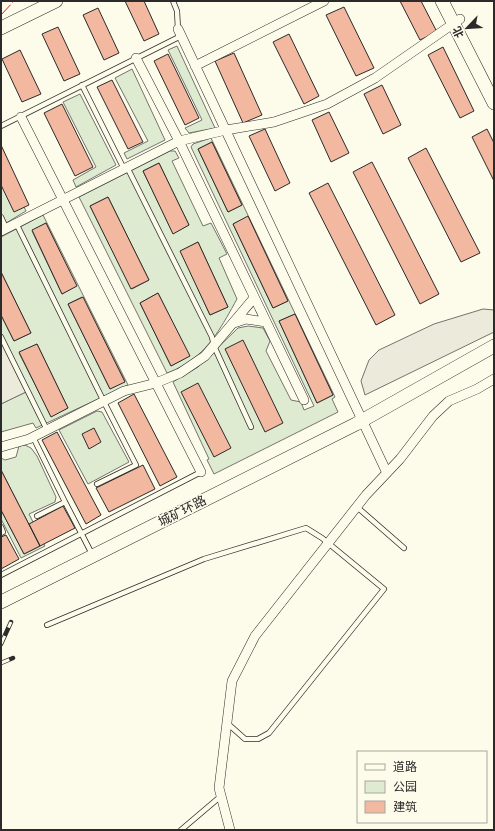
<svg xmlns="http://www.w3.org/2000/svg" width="495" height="831" font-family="'Roboto Condensed','Noto Sans SC',sans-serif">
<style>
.green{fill:#deebd1;stroke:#74746e;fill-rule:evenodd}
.parking{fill:#eceadb;stroke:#74746e}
.building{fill:#f2b8a0;stroke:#2b2b2b}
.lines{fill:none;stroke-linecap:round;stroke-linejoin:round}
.lane-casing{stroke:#2b2b2b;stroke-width:6}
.street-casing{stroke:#2b2b2b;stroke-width:10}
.secondary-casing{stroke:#2b2b2b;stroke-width:14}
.lane{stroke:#fdfbea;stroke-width:4.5}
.street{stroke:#fdfbea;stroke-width:9}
.secondary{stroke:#fdfbea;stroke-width:13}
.rail-casing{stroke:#2b2b2b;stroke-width:4.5}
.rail{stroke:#fdfbea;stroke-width:3;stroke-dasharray:9;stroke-linecap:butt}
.power{stroke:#c62828;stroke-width:1;stroke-dasharray:14 3 2 3;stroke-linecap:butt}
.labels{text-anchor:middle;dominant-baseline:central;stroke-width:3;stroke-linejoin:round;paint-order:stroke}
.street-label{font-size:13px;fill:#2b2b2b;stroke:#fdfbea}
</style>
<rect width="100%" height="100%" fill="#fdfbea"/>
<path class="green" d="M177,46L215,128L189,133L185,128L202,120L168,50Z
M132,69L165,140L127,159L124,153L148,141L115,78Z
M80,94L116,165L76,187L73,180L96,167L63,102Z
M211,138L335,397L332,399L338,412L214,474L207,460L209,459L173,382L198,367L238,328L248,326L263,328L270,341L266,351L291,400L301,402L304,410L314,406L191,147L193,144ZM212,142L242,205L228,212L198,149ZM248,217L288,301L273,308L233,224ZM295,314L333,395L317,403L279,321Z
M170,151H175L179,158L172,161L203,226L211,223L227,254L219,258L237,299C223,324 210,350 184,365C179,368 172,371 167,373L79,197ZM159,163L189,225L173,233L143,171ZM108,197L149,280L132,289L90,206ZM198,242L228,307L210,315L181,251ZM158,293L189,356L171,366L140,303Z
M1,160L26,211L1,226Z
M43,215L128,385L36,428L33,423L1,432V404L28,391L6,343L1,346V315L14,341L31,333L1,272V237ZM46,223L76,286L62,294L32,231ZM82,297L125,381L110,389L68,304ZM37,344L68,408L51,416L19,353Z
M97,411L102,412L129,462L88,484L59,430Z
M25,445L31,448L37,456L56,497L55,502L29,514L45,546L21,558L1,519V510L24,554L40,546L1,470V458L5,460L16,457L19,446Z"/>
<path class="parking" d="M483,309L494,310V332L365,395L361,381L369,360L379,350L434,324Z
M6,343L28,391L1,404V346Z"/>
<path class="building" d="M125,1H144L159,34L144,41Z
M400,1H421L437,32L420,40Z
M344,7L374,68L356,76L326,15Z
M98,8L119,53L104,60L83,15Z
M58,27L80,74L64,81L42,34Z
M289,34L319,96L304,104L273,42Z
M443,47L474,111L460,118L428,55Z
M20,50L41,94L22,102L2,59Z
M234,53L262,115L243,123L215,61Z
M168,54L199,118L185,125L154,61Z
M112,80L143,142L128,149L97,87Z
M382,85L401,125L383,134L364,94Z
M62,104L93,167L75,176L44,113Z
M329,112L349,153L331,162L312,120Z
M265,129L290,183L275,191L249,136Z
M487,129L494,143V181L472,137Z
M212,142L242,205L228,212L198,149Z
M1,145L29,205L14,212L1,185Z
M426,148L480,253L461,262L408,158Z
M372,162L439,294L420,304L353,172Z
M159,163L189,225L173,234L143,171Z
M328,183L395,315L376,325L309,193Z
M108,197L149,280L131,289L90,206Z
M248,216L288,301L273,308L233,224Z
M46,223L77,286L62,294L32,230Z
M198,242L228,307L210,315L180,251Z
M1,272L31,333L14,341L1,315Z
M158,293L190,356L171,366L140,303Z
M83,297L125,382L110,389L68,304Z
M295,314L333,395L317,403L279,321Z
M243,340L283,423L265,432L225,349Z
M37,344L68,408L51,417L19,352Z
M198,383L231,448L214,457L181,392Z
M134,394L177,477L160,486L118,403Z
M94,428L101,442L89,449L82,434Z
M57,432L101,515L86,524L42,440Z
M143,465L155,489L109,512L96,488Z
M1,470L40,546L24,554L1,510Z
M63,506L75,528L40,546L29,524Z
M6,535L19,559L1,569V537Z"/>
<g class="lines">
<g class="lane-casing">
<path id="lane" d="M173,1L177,11L178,29
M82,85L124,169
M1,126L181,36
M127,167L212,337L214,346L251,427
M1,217L6,228
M16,223L104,402L136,465L97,484
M1,337L47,430
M33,437L65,502L37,516
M65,502L92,554
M357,507L404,548
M1,527L3,532L1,533
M1,575L201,472
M47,625L204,559L306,528L322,538L384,589L269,733L258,739H245L227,723
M181,830L221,796"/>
</g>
<g class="street-casing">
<path id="street" d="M178,29L387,473
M136,58L179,141L304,400
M195,66L324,1
M21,117L201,472
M1,231L179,141L226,130L274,122L327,104L375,78L460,19
M234,323L246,319L266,322
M1,447L29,439L124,391L156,383L180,373L205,356L254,298
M230,830L219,788L232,681L255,636L366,495L400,459L433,416L449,401L477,389L494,379"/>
</g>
<g class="secondary-casing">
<path id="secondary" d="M442,1L494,103
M1,28L56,1
M1,602L356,424L494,346"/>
</g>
<use href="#lane" class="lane"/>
<use href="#street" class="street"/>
<use href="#secondary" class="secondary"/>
<g class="rail-casing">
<path id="rail" d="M1,644L11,622
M1,663L13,658"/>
</g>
<use href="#rail" class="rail"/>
<path class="power" d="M1,15L14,1"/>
</g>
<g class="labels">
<g class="street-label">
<text transform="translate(182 511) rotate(-27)">城矿环路</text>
</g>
</g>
<rect width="495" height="831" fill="none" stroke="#2b2b2b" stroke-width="4"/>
<rect x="357" y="751" width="130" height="72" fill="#fdfbea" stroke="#a9a89e"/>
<rect x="365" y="764" width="20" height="6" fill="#fdfbea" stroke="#a9a89e"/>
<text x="393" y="771" font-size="12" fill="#2b2b2b">道路</text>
<rect x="365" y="781" width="20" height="12" fill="#deebd1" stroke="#a9a89e"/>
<text x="393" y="791" font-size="12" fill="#2b2b2b">公园</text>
<rect x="365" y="801" width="20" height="12" fill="#f2b8a0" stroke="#a9a89e"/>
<text x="393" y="811" font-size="12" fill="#2b2b2b">建筑</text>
<g transform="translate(467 28) rotate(245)" stroke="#fdfbea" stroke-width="3" paint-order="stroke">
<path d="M0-3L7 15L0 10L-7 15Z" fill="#2b2b2b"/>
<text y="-6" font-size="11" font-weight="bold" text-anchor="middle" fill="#2b2b2b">北</text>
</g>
</svg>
